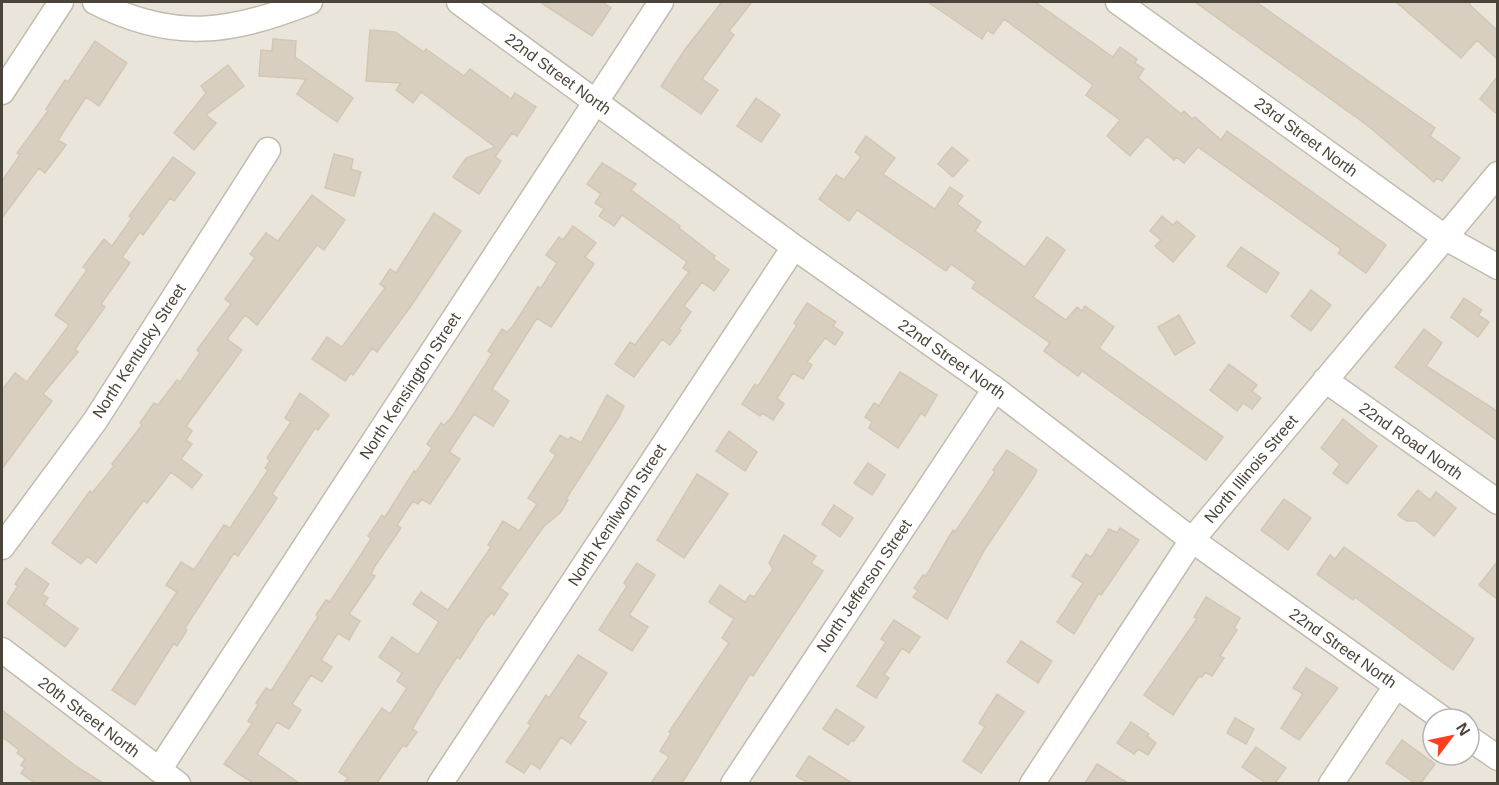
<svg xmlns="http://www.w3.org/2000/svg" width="1499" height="785" font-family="Arial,sans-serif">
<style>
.residential{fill:#eae5da;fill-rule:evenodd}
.building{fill:#d8cfc1;stroke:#d3c7b4;stroke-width:1.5}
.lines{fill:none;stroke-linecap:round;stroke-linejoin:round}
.minor-casing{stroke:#c2bbae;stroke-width:27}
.minor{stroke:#fff;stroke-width:24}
.labels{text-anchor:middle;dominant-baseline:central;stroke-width:6;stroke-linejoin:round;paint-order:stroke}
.street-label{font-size:16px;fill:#4b4439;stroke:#fff}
</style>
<rect width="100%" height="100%" fill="#f6f3ec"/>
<path class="residential" d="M2,2H1497V783L2,784ZM1433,719H1469V755H1433Z"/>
<path class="building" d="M540,2H602L611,8L592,36Z
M722,2H752L729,31L734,35L702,79L718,90L701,114L661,86L686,48Z
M928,2H1035L1113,57L1120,47L1137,59L1135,63L1144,69L1138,78L1181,114L1184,111L1192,119L1195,117L1221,140L1227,131L1386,245L1366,273L1338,253L1341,249L1198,147L1184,163L1176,157L1174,160L1147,136L1130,156L1107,136L1120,120L1086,95L1093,85L1004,19L993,34L987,30L982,39Z
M1195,2H1256L1435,128L1430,136L1460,158L1442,181L1437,178L1434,182L1367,125Z
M1396,2H1470V5L1497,30V59L1477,40L1461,58Z
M370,30L395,32L424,52L426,49L464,76L470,69L511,99L515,93L536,107L517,136L512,133L495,157L501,161L479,194L453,177L466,158L495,147L421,92L413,103L396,90L401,83L366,81Z
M273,39L296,41L295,57L353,98L337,122L297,94L306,79L259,76L261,50L272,51Z
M95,41L127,63L99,106L86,97L58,140L66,145L45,173L39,168L2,218V181L20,155L17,153L48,111L46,109L65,80L68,82Z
M228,65L244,86L206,115L216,123L194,150L174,133L206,93L201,86Z
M1497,77V114L1480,99Z
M756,98L780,115L761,142L737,126Z
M866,136L895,158L883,174L935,209L950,187L963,196L957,204L981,222L975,231L1025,267L1047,237L1065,250L1033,297L1066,320L1077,307L1082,311L1085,306L1114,327L1099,348L1223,437L1206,460L1082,371L1078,376L1044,351L1050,343L972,288L976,282L951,264L946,271L857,210L849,221L819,199L836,175L844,180L861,157L855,152Z
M952,147L968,160L953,177L938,164Z
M334,154L353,159L351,169L361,172L354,196L325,188Z
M173,157L195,173L174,201L170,198L143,235L140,232L122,257L130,263L101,304L105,307L75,349L78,352L43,394L52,401L2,469V390L15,373L27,382L69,325L55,315L87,270L83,267L104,239L112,246L132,218L129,216Z
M602,163L636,184L631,190L680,226L679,228L715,256L713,258L729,270L714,291L702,282L684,306L691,312L679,329L681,330L670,345L662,339L634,377L615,364L630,342L635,345L689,272L683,268L687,262L622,215L614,226L599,216L604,209L595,203L601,194L587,184Z
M312,195L345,220L324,250L317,245L257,325L245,315L227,339L242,350L186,426L192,431L186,440L192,444L181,459L202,475L192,488L171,472L147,503L144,500L96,563L87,556L81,564L52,543L90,491L92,493L114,466L112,464L142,425L140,423L154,403L158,405L177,380L180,382L200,353L197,350L231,304L225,299L255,258L250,254L266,233L278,241Z
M434,213L461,231L411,306L377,352L372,348L353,375L351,373L345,381L312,359L327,337L342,347L385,288L380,284L390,269L396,273Z
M1162,216L1173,225L1177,221L1195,236L1173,262L1155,246L1161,240L1150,231Z
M573,226L596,243L585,257L594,264L551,327L537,318L492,389L509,401L493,426L474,414L449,452L460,459L430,504L422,499L418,504L413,501L397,525L401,528L375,566L371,574L375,576L349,614L360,621L349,640L338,633L321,660L332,667L322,682L311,675L292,704L301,710L289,729L277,722L257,754L299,783H253L224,764L252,724L248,721L258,705L256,703L266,688L271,691L318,617L316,615L326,600L330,602L371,539L368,536L382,515L385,517L414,471L416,472L432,448L427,444L441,423L444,425L451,418L492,354L488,351L502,329L507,332L513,326L538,287L541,288L557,263L546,255L559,237L563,240Z
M1241,247L1279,273L1266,293L1227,266Z
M1311,290L1331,305L1311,331L1291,316Z
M1464,298L1482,310L1478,315L1489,322L1478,337L1451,317Z
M807,303L836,322L833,326L843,333L835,345L825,338L807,362L812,365L803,379L793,373L777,398L784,404L773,420L762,413L760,416L742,404L755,384L758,386L797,325L794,323Z
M1179,315L1195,343L1175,355L1158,327Z
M1424,329L1442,343L1426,366L1497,411V440L1395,367Z
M1229,364L1257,385L1252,391L1261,398L1252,409L1243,403L1237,411L1210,390Z
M900,372L937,395L925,416L921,413L898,448L869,428L872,422L865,417L874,403L879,406Z
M300,393L329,415L318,430L315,428L272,494L277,498L272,506L238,556L234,553L185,628L187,630L177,646L174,643L135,705L112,690L177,592L166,585L181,562L194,570L224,525L230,528L268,470L265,468L270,461L267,458L291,422L285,418Z
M607,395L624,406L619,417L566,499L568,500L560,513L544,526L500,588L508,594L494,615L491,613L485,620L460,659L457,657L440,683L412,729L417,732L406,747L403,745L377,783H344L348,778L339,772L356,746L382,708L390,714L407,688L397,681L402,673L379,657L392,637L418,655L439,622L413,604L421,592L448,610L491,547L488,545L503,521L519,531L537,504L528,498L556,455L550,451L560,435L568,440L571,437L581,443Z
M1343,419L1377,446L1347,484L1333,473L1340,464L1321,448Z
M729,431L757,452L745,471L716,451Z
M1007,450L1037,470L1035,475L985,549L947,619L913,597L918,591L914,588L923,575L926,576L953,530L955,532L995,472L993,470Z
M868,463L885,475L872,495L854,483Z
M697,474L728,494L684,558L657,540Z
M1418,490L1430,500L1436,492L1456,508L1434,536L1416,521H1407L1398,515Z
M1284,499L1311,518L1288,550L1261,530Z
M834,505L853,518L840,537L822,524Z
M1120,528L1139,540L1101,595L1099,593L1074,634L1057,622L1083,583L1072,576L1086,554L1091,557L1109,529L1117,533Z
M784,535L816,556L811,563L823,571L753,676L750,674L682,783H651L669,757L660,751L671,734L669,732L729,643L722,638L734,619L709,602L720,585L745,602L750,595L754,597L773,569L769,563Z
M1344,547L1474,639L1453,670L1355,597L1353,600L1317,574L1330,555L1335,559Z
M1497,562V599L1479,585Z
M637,563L655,575L629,615L648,627L632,651L599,630L627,586L624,583Z
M26,568L49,584L42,594L48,598L44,604L78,629L65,647L7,603L18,586L15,584Z
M1206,597L1240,618L1234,628L1237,630L1220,656L1224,658L1212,676L1205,672L1202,677L1199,676L1173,715L1144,695L1197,619L1194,617Z
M894,620L920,637L909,653L902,648L884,675L889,678L876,698L857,686L886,642L881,639Z
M1021,641L1052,661L1038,683L1007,662Z
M578,655L607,673L578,717L586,722L571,744L561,737L540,769L531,763L524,773L506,762L531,725L528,723L546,695L549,698Z
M1306,668L1338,688L1299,740L1281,728L1303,694L1293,688Z
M997,694L1024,712L981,773L963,761L985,727L979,723Z
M836,709L864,727L854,741L852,740L848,745L823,729Z
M2,710L77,767L103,783H35L21,773L25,768L21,765L25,759L17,753L19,750L2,737Z
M1235,718L1254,729L1246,744L1227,733Z
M1131,722L1149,734L1147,736L1156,743L1148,755L1138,749L1134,754L1117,743Z
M1402,740L1435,764L1421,783H1415L1386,763Z
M1256,747L1286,768L1275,783H1266L1242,767Z
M809,756L852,783H808L796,776Z
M1097,764L1128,783H1085Z"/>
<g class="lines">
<g class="minor-casing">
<path id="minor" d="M95,2C174,42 231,33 310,2
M459,2L794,247L995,389L1192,540L1443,719
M1118,2L1446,238L1498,267
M2,92L61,2
M1325,380L1498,502
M2,547L95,421L268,150
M2,650L178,784
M1469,738L1498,758
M159,770L661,2
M440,784L794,247
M733,784L995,389
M1032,784L1192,540L1498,174
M1331,784L1396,686"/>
</g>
<use href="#minor" class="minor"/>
</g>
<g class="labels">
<g class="street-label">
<text transform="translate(558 74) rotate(36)">22nd Street North</text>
<text transform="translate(1306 137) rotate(36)">23rd Street North</text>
<text transform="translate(139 351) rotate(-57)">North Kentucky Street</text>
<text transform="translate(952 359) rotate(35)">22nd Street North</text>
<text transform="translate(410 386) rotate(-57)">North Kensington Street</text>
<text transform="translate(1411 441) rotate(35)">22nd Road North</text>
<text transform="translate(1251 469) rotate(-50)">North Illinois Street</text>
<text transform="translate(617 515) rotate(-57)">North Kenilworth Street</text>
<text transform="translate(864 586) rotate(-56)">North Jefferson Street</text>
<text transform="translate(1343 648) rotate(35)">22nd Street North</text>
<text transform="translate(89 717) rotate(37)">20th Street North</text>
</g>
</g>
<rect width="1499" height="785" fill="none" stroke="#4b4439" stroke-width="6"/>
<g transform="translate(1451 737) rotate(58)"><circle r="28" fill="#ffffff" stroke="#b7b4b0" stroke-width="1.5"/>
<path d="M0-4.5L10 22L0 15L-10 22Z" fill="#fc3f1d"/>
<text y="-9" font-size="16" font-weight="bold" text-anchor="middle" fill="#4b4439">N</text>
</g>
</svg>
